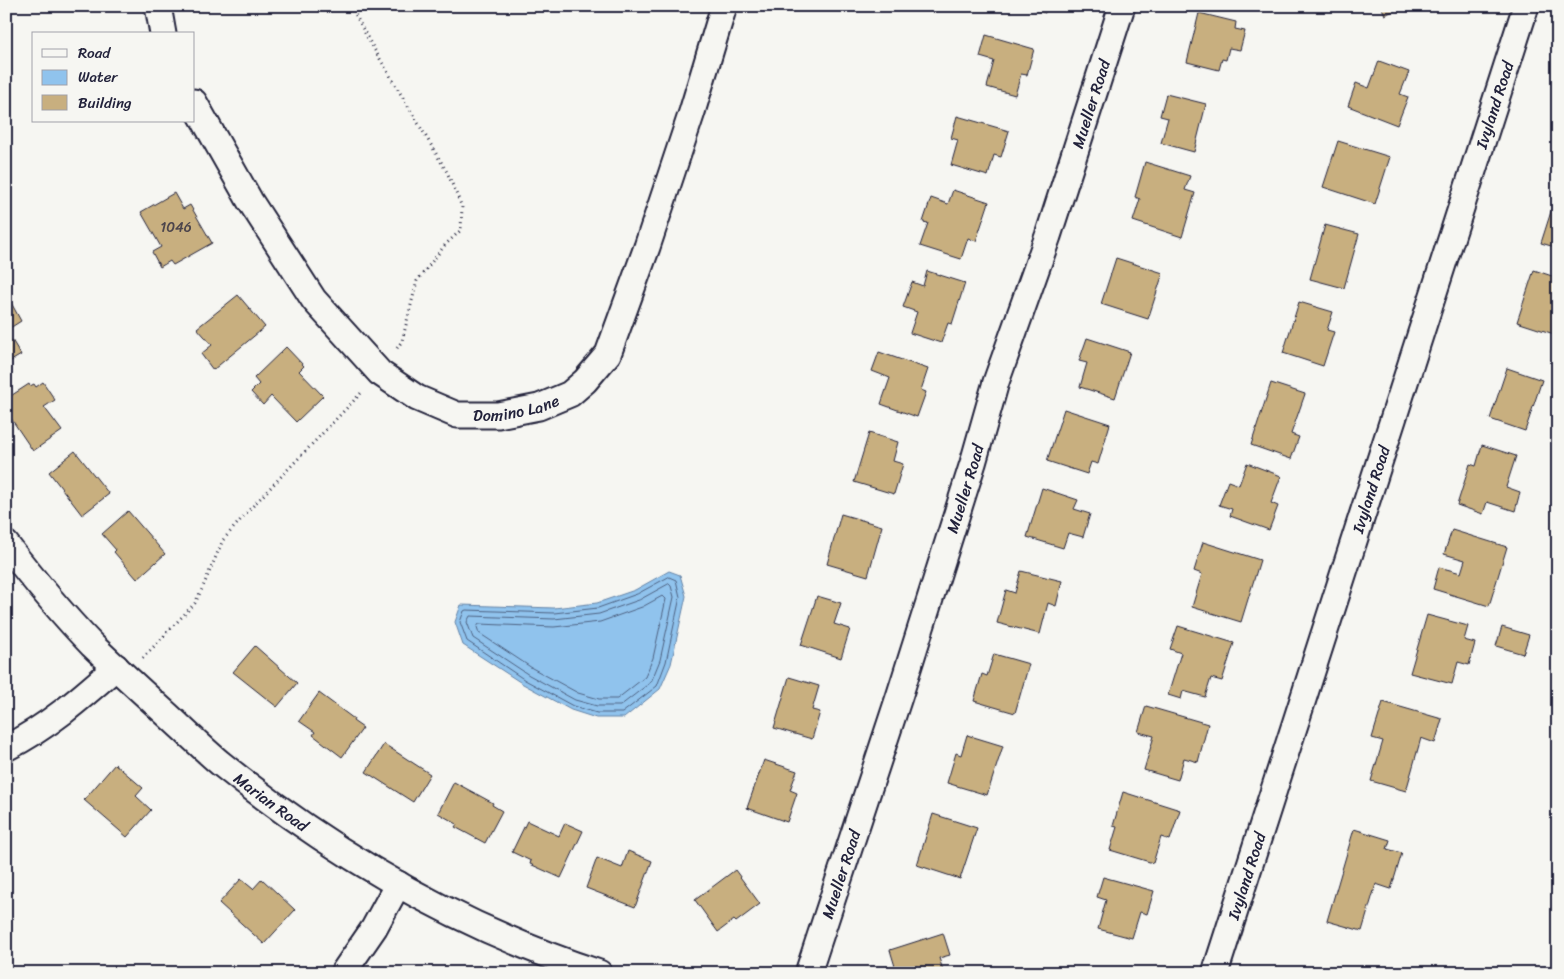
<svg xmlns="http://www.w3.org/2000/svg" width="1564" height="979" font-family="Sriracha,sans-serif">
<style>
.water{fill:#90c3ed;stroke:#6483a6}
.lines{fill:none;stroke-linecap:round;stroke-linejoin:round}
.shore{stroke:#4e6282;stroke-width:1}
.building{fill:#c8af7f;stroke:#22223b}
.minor-casing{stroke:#22223b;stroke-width:29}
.path{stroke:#22223b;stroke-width:3;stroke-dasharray:1 4;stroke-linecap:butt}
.minor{stroke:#f6f6f2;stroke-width:25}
.labels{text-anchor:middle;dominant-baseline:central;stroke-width:4.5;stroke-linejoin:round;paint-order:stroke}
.number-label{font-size:14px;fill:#4c454c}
.street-label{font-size:16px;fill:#22223b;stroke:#f6f6f2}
</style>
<rect width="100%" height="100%" fill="#f6f6f2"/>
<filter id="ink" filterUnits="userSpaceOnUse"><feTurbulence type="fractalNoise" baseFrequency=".02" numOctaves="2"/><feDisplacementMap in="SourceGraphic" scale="10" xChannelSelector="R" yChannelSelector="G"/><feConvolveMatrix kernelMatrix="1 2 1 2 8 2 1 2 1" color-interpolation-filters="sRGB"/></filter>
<g filter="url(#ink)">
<path class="water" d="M669,571L680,575L686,596L671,664L660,689L624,718H596L571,710L523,684L463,645L455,622L461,605L554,608L597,603L635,590Z"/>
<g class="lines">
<path class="shore" d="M669,577L676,580L680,597L666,662L657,686L622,713H597L573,706L525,680L467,641L460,622L464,611L466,610L554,613L598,608L637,594Z
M669,584L671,586L674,597L660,660L651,682L620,706H597L575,700L529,675L473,638L467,622L470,616L554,619L599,614L639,600Z
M663,596L666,599L653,658L645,677L617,699H599L578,693L532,668L479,633L477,627L479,624L554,627L600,622L642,607Z"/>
</g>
<path class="building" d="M1024,6H1047L1045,13Z
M1381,6H1403L1385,15Z
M1199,13L1236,22L1235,29L1245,31L1240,50L1229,48L1226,60L1222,59L1219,70L1187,62Z
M986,35L1034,49L1027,75L1021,74L1015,95L987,87L994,61L980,57Z
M1379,61L1409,72L1400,94L1408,97L1397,125L1348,106L1356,83L1369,88Z
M1166,94L1206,104L1194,152L1161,143L1168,118L1160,116Z
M957,116L1009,131L1001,157L994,155L988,176L951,165L958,140L951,138Z
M1338,141L1390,157L1375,204L1323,187Z
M1145,162L1190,176L1185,190L1195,193L1182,237L1133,221L1140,199L1135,197Z
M953,190L989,202L976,241L968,238L961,259L920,246L928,223L923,222L931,198L948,204Z
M174,193L183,209L190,205L212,243L173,265L170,261L160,267L152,252L161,247L141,212Z
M1555,199L1558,200V248L1541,243Z
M1325,225L1359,234L1344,288L1310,279Z
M1116,258L1163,273L1148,319L1101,304Z
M1534,270L1558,278L1557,335L1517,322Z
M927,271L965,283L952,324L948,323L941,343L910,333L917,312L903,307L912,282L923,286Z
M238,295L265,327L213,370L201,354L212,345L197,328Z
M9,299L21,321L10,328L11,330L6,333V300Z
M1299,302L1333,312L1327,330L1334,332L1323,366L1283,353Z
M1087,338L1130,352L1115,398L1080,387L1087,363L1079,361Z
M12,340L21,355L6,364V343Z
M286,347L304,366L299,371L323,396L296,422L271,396L263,405L251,392L259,384L254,378Z
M879,352L928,369L921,390L926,392L917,417L881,404L890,378L872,371Z
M1507,368L1542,380L1525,431L1490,419Z
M43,382L55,400L44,407L62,431L33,451L6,411V399L29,384L30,386L34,384L36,387Z
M1271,383L1305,394L1291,434L1299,437L1291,459L1251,445Z
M1064,409L1110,424L1098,464L1091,462L1087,474L1047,461Z
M869,433L898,442L893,461L903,464L894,494L854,482Z
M1482,445L1516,456L1506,487L1520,492L1515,511L1487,502L1483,514L1457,505L1470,464L1476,466Z
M75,451L109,494L82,515L49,472Z
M1247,463L1281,476L1271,503L1278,506L1269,530L1230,516L1232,509L1219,505L1228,481L1239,485Z
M1042,488L1078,500L1074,509L1090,514L1083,537L1068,533L1063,548L1027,537Z
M128,511L165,554L137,579L114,552L116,550L102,534Z
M841,514L882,526L868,576L827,564Z
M1452,530L1507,547L1489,606L1433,589L1439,567L1461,573L1465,560L1444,554Z
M1203,542L1260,560L1241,622L1192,607L1202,574L1194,571Z
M1021,571L1062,581L1056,606L1048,603L1040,634L997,623L1006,590L1015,593Z
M817,596L841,603L834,624L850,629L841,658L801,645Z
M1427,615L1468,626L1464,640L1475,643L1469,665L1458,662L1452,684L1410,673Z
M1178,626L1234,643L1222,681L1211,678L1205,697L1183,691L1181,699L1168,695L1181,653L1170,649Z
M1502,627L1529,635L1523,654L1496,646Z
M255,646L297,683L277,707L233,672Z
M994,654L1029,664L1015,713L974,701L982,674L987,676Z
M789,677L819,686L812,710L820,712L812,739L774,728Z
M319,693L354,719L353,721L363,728L342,757L313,735L315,732L299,721Z
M1383,702L1442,719L1435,743L1421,738L1406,791L1371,781L1383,741L1372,738Z
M1146,706L1208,724L1198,762L1184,758L1178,780L1144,770L1154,736L1138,732Z
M967,735L1003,746L987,795L947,783L956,753L961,755Z
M384,744L430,774L413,802L366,772Z
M764,760L797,771L790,790L797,793L787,822L747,808Z
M115,764L143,788L136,796L151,810L127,837L84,800Z
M454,782L493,803L492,805L502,811L485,843L455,827L457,824L438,813Z
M1123,792L1180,810L1170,840L1161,837L1153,863L1110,850L1117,827L1113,826Z
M933,814L977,828L960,879L917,865Z
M527,821L559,836L565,823L583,831L561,878L530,864L531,861L512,852Z
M1354,829L1390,840L1387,849L1402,853L1391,889L1376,884L1362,931L1327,921Z
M628,851L652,861L635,907L586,888L597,858L622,868Z
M735,870L760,904L736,922L734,920L718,932L695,900Z
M1103,877L1154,891L1147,914L1140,912L1132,938L1098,929L1106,900L1097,897Z
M241,879L253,889L262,879L295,910L264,944L219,903Z
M943,933L950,955L939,958L944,973H897L890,950Z"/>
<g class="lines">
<g class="minor-casing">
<g id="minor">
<path d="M158,6L163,34"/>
<path id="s1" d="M194,102L250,201L314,300L380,373L417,398L457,415H498L539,407L570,394L585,381L608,354L647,247L692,112L724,6"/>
<path id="s2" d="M6,544C33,579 61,613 92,645C115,667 138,688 161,709C181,727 200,746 220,763C333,854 461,928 599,973"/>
<path d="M6,748C48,727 81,698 116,667"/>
<path d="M343,973L374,928L398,884"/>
<path id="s3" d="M808,973L899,697L973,463L996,382L1048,236L1122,6"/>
<path id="s4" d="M1215,973L1526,6"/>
</g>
</g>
<path class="path" d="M351,6L367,37L447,172L462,207L461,230L445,245L417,281L402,341L395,351
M143,658L195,603L202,589L223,540L250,509L363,391"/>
<use href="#minor" class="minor"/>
</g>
</g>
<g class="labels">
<g class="number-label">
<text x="176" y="227">1046</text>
</g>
<g class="street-label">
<text stroke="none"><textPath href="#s3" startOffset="914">Mueller Road</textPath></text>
<text stroke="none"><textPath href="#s4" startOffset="912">Ivyland Road</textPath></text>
<text stroke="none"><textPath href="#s1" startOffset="478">Domino Lane</textPath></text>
<text stroke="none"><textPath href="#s3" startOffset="509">Mueller Road</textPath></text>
<text stroke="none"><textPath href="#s4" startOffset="508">Ivyland Road</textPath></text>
<text stroke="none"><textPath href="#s2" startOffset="371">Marian Road</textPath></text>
<text stroke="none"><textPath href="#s3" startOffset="104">Mueller Road</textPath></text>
<text stroke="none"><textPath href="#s4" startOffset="102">Ivyland Road</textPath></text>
</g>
</g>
<rect width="1564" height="979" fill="none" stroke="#f6f6f2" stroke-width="25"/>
<rect x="12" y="12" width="1539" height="954" fill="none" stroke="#22223b" stroke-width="2" filter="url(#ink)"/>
<rect x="32" y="32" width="162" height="90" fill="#f6f6f2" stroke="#a1a1a9"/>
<rect x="42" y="49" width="25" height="8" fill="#f6f6f2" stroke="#a1a1a9"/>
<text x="78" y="58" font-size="15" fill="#22223b">Road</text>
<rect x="42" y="70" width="25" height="15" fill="#90c3ed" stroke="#a1a1a9"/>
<text x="78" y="82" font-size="15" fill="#22223b">Water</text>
<rect x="42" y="95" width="25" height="15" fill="#c8af7f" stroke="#a1a1a9"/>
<text x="78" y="108" font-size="15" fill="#22223b">Building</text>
</svg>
